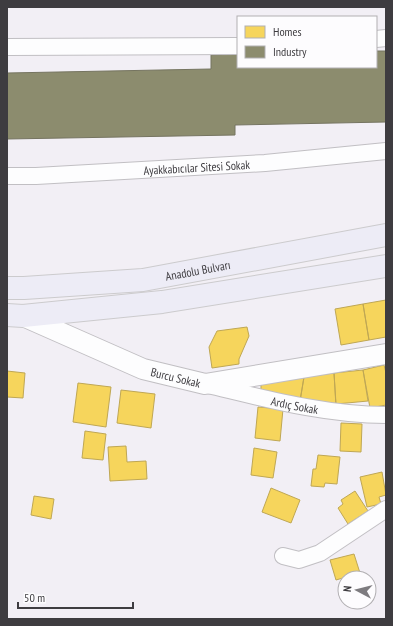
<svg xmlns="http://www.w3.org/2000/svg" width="393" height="626" font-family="'PT Sans Narrow',sans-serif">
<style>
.homes{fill:#f6d55c;stroke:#bfa754}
.industry{fill:#8c8c6e;stroke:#757460}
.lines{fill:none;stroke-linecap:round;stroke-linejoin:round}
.minor-casing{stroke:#c1bfc3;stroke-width:18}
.tertiary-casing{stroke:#c1bfc3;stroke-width:22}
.trunk-casing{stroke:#cccbcd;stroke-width:24}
.minor{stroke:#fdfdfe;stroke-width:16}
.tertiary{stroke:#fdfdfe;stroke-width:20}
.trunk{stroke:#edecf6;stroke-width:22}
.labels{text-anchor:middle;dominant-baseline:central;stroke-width:4;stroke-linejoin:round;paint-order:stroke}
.street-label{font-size:12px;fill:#3e3c40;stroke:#fdfcfe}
</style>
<rect width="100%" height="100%" fill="#f2eff5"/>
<path class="homes" d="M386,300V337L369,340L363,304Z
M363,304L369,340L341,345L335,309Z
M247,327L249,336L239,359V364L212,368L209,347L217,331Z
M384,365L386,373V405L370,408L363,370Z
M363,370L368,401L336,404L334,373Z
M7,371L25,373L23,398L7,397Z
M334,373L336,407L300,401L304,377Z
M304,377L300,401L261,392V383Z
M78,383L111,387L106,427L73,422Z
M121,390L155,394L151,428L117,423Z
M258,407L283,409L280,441L255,438Z
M341,423L362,424L361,452L340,451Z
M85,431L106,434L103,460L82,458Z
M126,446L127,462L146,461L147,479L110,481L108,447Z
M254,448L277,452L273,478L251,475Z
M318,455L340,457L337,484L325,483L324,487L311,486L313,469H316Z
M382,472L386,495L379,497L381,504L367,507L360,477Z
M271,488L300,500L291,523L262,512Z
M355,491L368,511L348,524L338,508L343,504L341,500Z
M34,496L54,499L51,519L31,515Z
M354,554L360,573L336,580L330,560Z"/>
<path class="industry" d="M376,51H386V122L235,125V135L7,139V73L211,69V55L238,54V67H376Z"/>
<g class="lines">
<g class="minor-casing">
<g id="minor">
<path d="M376,39L386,38"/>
<path d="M7,47L238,46"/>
<path id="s1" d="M7,176H36L265,163L386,151"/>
<path id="s2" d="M208,385C267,399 325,415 386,415"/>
<path d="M283,556L299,560L320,553L386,509"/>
</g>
</g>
<g class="tertiary-casing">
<g id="tertiary">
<path id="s3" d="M23,316L143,369L205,384L386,354"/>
</g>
</g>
<g class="trunk-casing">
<g id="trunk">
<path id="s4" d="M7,288H24L143,280L386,235"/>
<path d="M7,315L23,316L162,302L386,266"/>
</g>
</g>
<use href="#minor" class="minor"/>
<use href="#tertiary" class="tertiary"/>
<use href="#trunk" class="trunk"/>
</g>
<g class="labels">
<g class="street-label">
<text stroke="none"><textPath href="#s1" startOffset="190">Ayakkabıcılar Sitesi Sokak</textPath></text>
<text stroke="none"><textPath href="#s4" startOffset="192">Anadolu Bulvarı</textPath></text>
<text stroke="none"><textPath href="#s3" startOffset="165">Burcu Sokak</textPath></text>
<text stroke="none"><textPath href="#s2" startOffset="89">Ardıç Sokak</textPath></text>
</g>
</g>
<rect width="393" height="626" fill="none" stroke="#3e3c40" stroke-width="16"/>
<rect x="237" y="16" width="140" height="52" fill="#fdfcfe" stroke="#b1afb2"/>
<rect x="245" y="26" width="20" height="12" fill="#f6d55c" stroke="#b1afb2"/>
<text x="273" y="36" font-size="12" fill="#3e3c40">Homes</text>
<rect x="245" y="46" width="20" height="12" fill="#8c8c6e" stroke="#b1afb2"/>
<text x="273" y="56" font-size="12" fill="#3e3c40">Industry</text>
<g transform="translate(357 590) rotate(277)"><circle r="19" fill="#fdfcfe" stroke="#b1afb2"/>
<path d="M0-3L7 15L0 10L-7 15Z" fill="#7d7b7f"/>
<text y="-6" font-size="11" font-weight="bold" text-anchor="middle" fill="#3e3c40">N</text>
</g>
<path d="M18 602v6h115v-6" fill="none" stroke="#3e3c40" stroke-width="2"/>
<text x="24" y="602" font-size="12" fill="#3e3c40" stroke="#fdfcfe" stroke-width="3" paint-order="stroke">50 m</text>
</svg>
